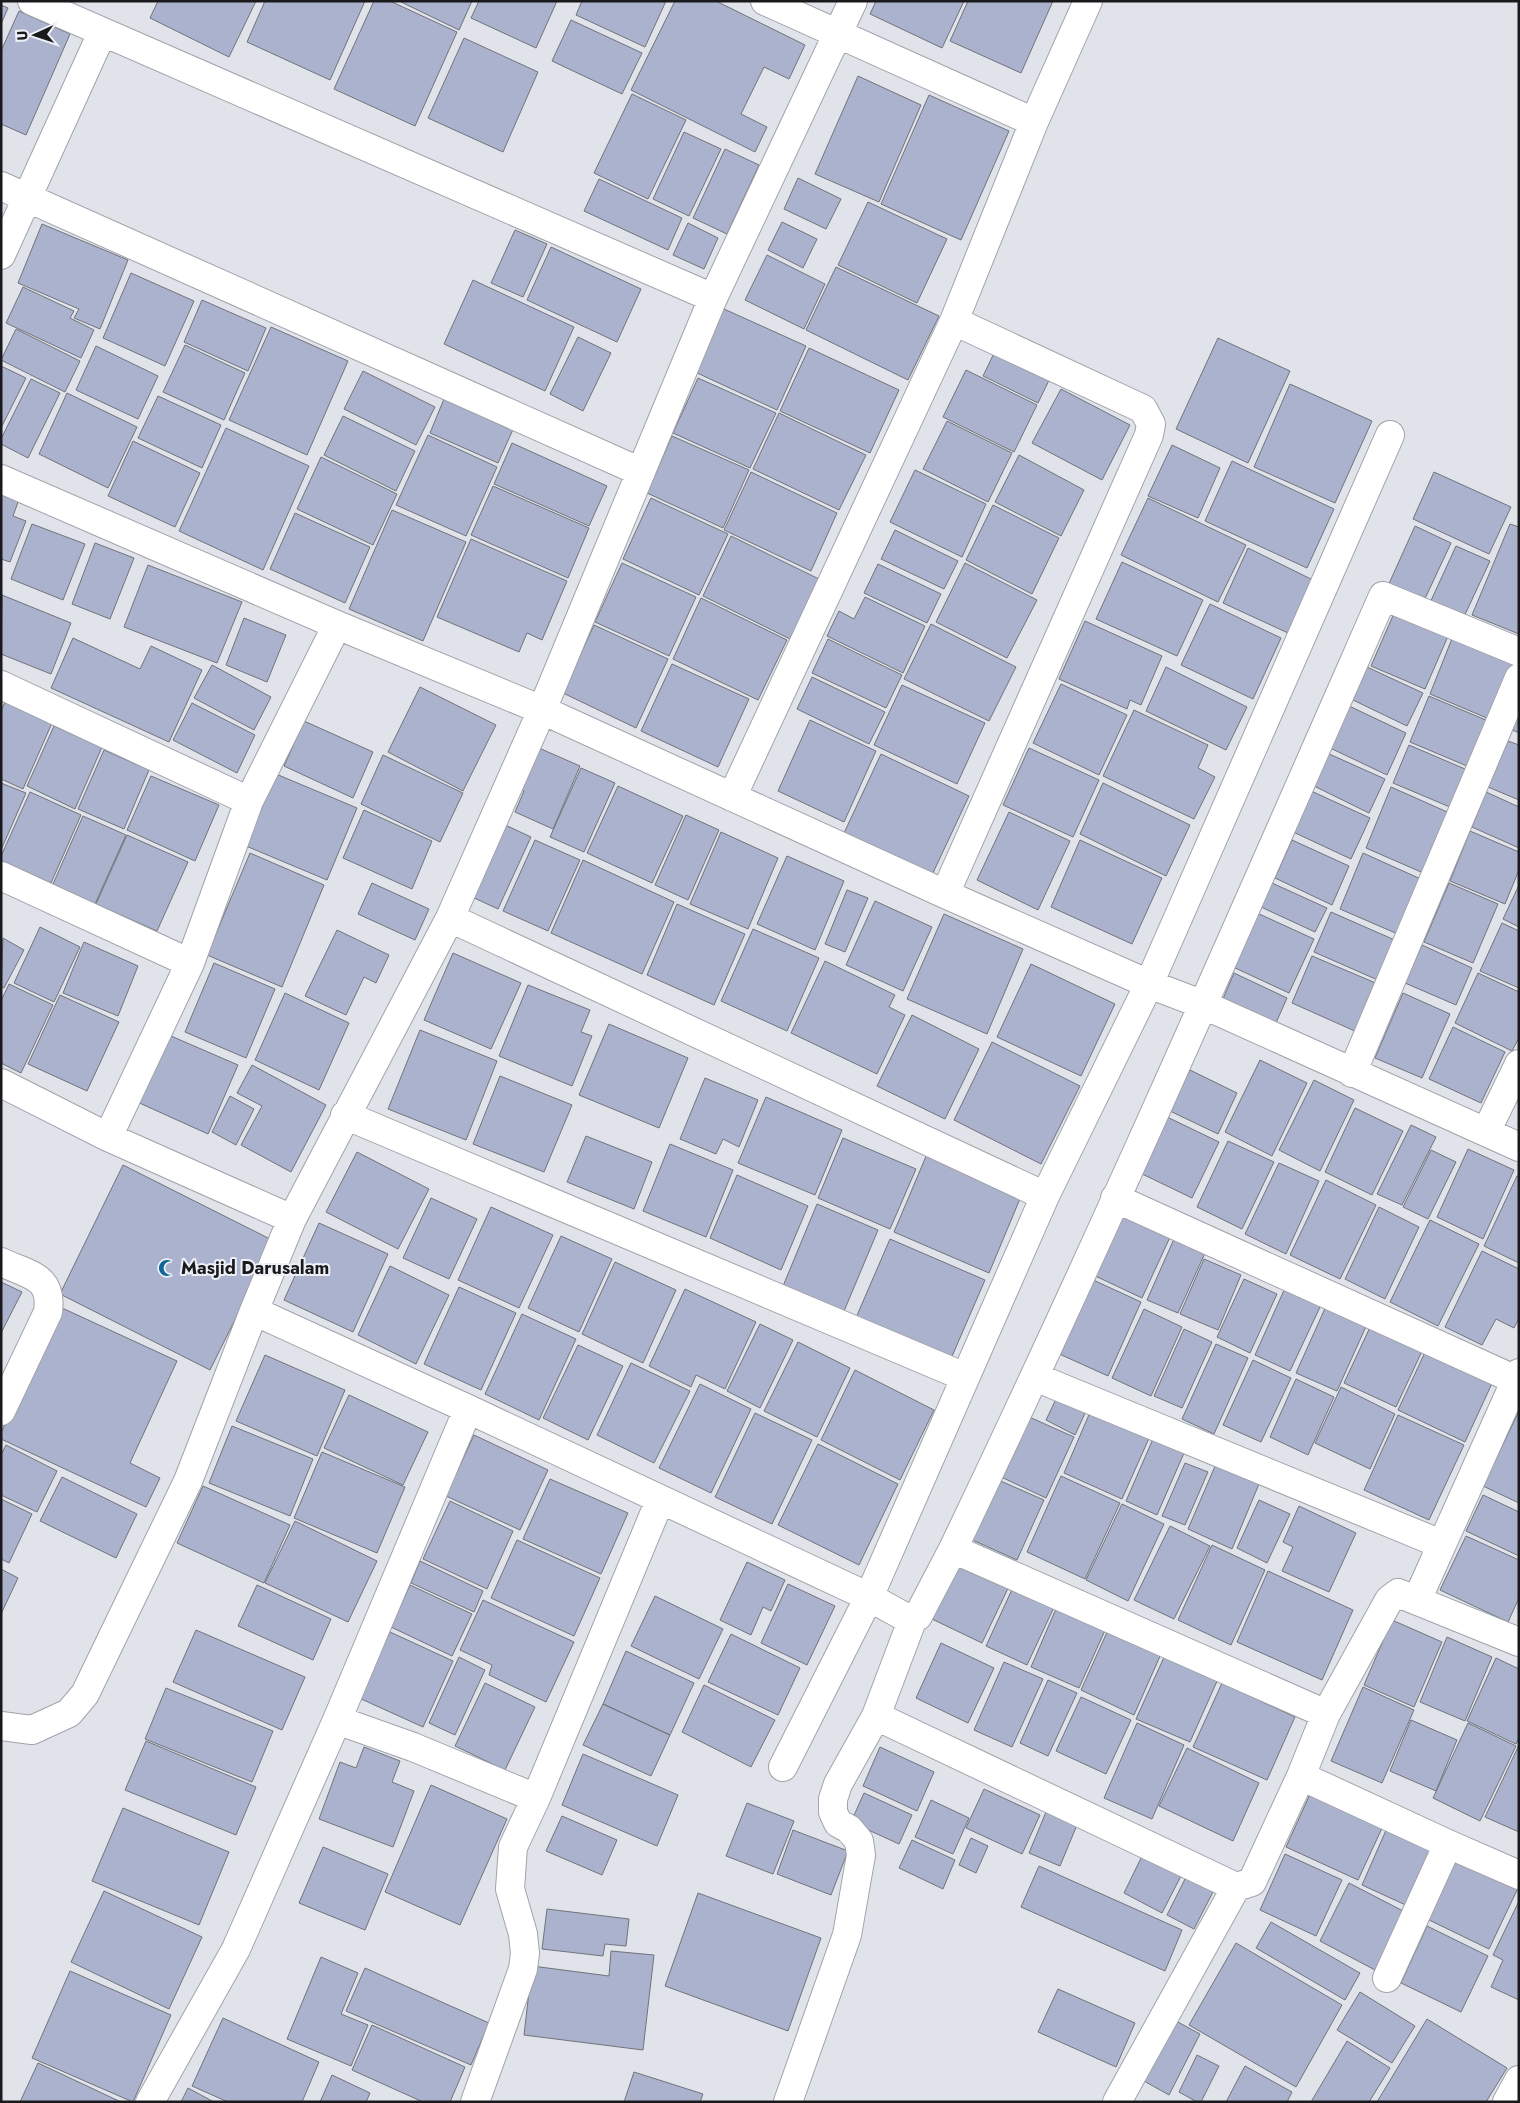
<svg xmlns="http://www.w3.org/2000/svg" width="1520" height="2103" font-family="Jost,sans-serif">
<style>
.building{fill:#abb2ce;stroke:#71737a}
.lines{fill:none;stroke-linecap:round;stroke-linejoin:round}
.street-casing{stroke:#a1a3ab;stroke-width:30}
.street{stroke:#fff;stroke-width:28}
.labels{text-anchor:middle;dominant-baseline:central;stroke-width:4;stroke-linejoin:round;paint-order:stroke}
.poi-label{font-size:18px;font-weight:bold;fill:#1a1a1d;stroke:#eef0f8;text-anchor:start}
</style>
<rect width="100%" height="100%" fill="#e1e3eb"/>
<path class="building" d="M158,1H256L229,57L150,18Z
M265,1H365L330,80L247,42Z
M374,1H390L457,32L415,126L334,89Z
M399,1H472L459,30Z
M479,1H557L536,48L471,18Z
M582,1H666L645,47L576,15Z
M675,1H716L805,45L789,79L764,67L741,114L767,127L755,152L631,90Z
M876,1H964L942,48L870,14Z
M968,1H1053L1021,73L950,41Z
M1,5L8,8L1,24Z
M19,11L70,34L26,135L1,124V51Z
M571,20L642,53L622,94L552,61Z
M464,38L538,72L503,152L428,118Z
M858,76L921,105L879,202L815,174Z
M632,94L686,120L648,199L594,173Z
M929,95L1009,131L961,240L881,204Z
M684,132L721,149L689,216L653,199Z
M725,149L759,165L727,234L693,218Z
M798,178L841,199L826,229L784,209Z
M599,179L682,218L668,250L584,211Z
M868,202L947,239L917,303L838,265Z
M782,222L817,239L803,268L768,250Z
M688,223L718,238L704,269L673,255Z
M42,224L128,260L100,329L74,318L79,309L18,283Z
M515,230L547,244L523,297L491,283Z
M551,247L641,289L617,342L527,300Z
M767,255L825,284L804,329L745,300Z
M836,267L939,316L908,380L806,330Z
M131,273L194,301L165,366L103,338Z
M473,280L574,327L545,391L444,344Z
M23,287L74,311L70,318L94,330L81,358L6,323Z
M202,300L266,328L248,371L184,342Z
M724,309L806,346L777,410L695,372Z
M271,327L348,361L307,455L229,420Z
M16,329L80,361L65,392L1,360Z
M578,337L611,353L583,411L550,394Z
M1218,338L1290,371L1248,463L1176,429Z
M185,345L245,373L224,420L163,392Z
M96,346L158,376L138,419L76,390Z
M997,347L1052,374L1038,403L983,376Z
M809,348L899,390L870,453L780,411Z
M1,366L26,378L1,428Z
M966,370L1037,405L1014,452L943,417Z
M363,371L435,407L416,445L344,409Z
M698,378L776,413L750,468L673,433Z
M31,379L60,393L28,458L1,444V439Z
M1290,384L1372,421L1335,503L1254,467Z
M1061,389L1130,425L1102,480L1032,443Z
M67,393L137,427L108,488L39,454Z
M446,394L515,425L498,463L430,433Z
M158,396L221,425L202,468L138,438Z
M779,413L866,455L839,510L753,469Z
M343,416L415,451L396,491L324,455Z
M947,421L1012,453L988,502L923,469Z
M226,428L309,466L263,570L179,531Z
M428,435L497,467L466,536L396,505Z
M672,436L749,470L723,528L647,493Z
M133,441L200,473L175,527L108,496Z
M512,443L607,486L589,526L494,484Z
M1172,445L1220,468L1198,518L1148,496Z
M1019,455L1084,490L1061,536L995,502Z
M321,457L397,494L373,545L297,509Z
M1232,461L1334,509L1307,568L1205,521Z
M915,470L986,504L962,557L890,522Z
M751,472L837,513L811,571L724,530Z
M1434,472L1511,507L1489,554L1413,519Z
M1,483L22,491L13,516L26,521L10,562L1,559Z
M493,486L589,528L568,578L471,535Z
M651,498L728,534L699,595L623,559Z
M1148,498L1246,545L1218,602L1121,555Z
M993,505L1059,538L1032,594L966,560Z
M392,510L466,542L423,641L349,609Z
M295,513L370,547L345,603L270,569Z
M32,524L85,544L63,600L11,579Z
M1510,524L1519,527V634L1472,615Z
M1415,526L1451,543L1422,605L1387,588Z
M895,530L958,561L944,589L881,559Z
M731,536L819,579L790,639L703,596Z
M471,539L567,581L542,640L527,633L519,652L437,617Z
M95,543L134,558L110,619L72,604Z
M1456,546L1490,561L1462,621L1429,605Z
M1248,548L1313,580L1288,633L1223,603Z
M1122,562L1203,600L1177,656L1096,619Z
M622,563L696,597L669,656L595,622Z
M965,563L1037,600L1007,658L936,622Z
M878,564L941,594L927,623L864,593Z
M148,565L242,602L217,663L124,627Z
M2,595L71,623L51,674L1,654Z
M865,597L925,626L903,673L827,636L839,611L854,619Z
M701,598L787,640L758,700L673,659Z
M1210,604L1281,638L1253,699L1181,665Z
M1395,611L1449,634L1425,689L1371,666Z
M244,618L286,635L267,682L226,665Z
M1085,621L1162,656L1141,705L1130,700L1127,709L1059,679Z
M931,624L1016,667L989,721L904,679Z
M594,625L668,659L636,728L563,693Z
M1453,636L1518,663L1494,721L1430,694Z
M73,638L140,669L151,646L202,670L169,742L51,688Z
M828,639L902,675L886,708L812,673Z
M672,664L749,699L718,767L641,731Z
M212,665L271,697L254,730L194,698Z
M1166,667L1247,707L1226,750L1146,711Z
M1367,667L1423,693L1407,726L1353,700Z
M812,677L885,712L869,744L797,709Z
M1061,684L1127,715L1099,775L1033,743Z
M902,685L985,723L957,784L874,745Z
M420,687L496,725L463,791L388,752Z
M1519,694V733L1504,726Z
M1429,696L1493,723L1474,769L1410,742Z
M5,702L52,723L23,789L1,779V711Z
M192,703L255,735L237,773L173,740Z
M1347,705L1406,733L1387,775L1328,747Z
M1134,710L1208,745L1198,768L1215,777L1194,819L1103,776Z
M810,720L876,751L844,822L778,791Z
M304,721L373,752L353,798L284,766Z
M54,726L102,747L75,809L27,786Z
M1508,741L1519,745V800L1488,787Z
M532,745L580,766L553,829L515,812L524,791L514,786Z
M1409,745L1472,772L1457,810L1393,783Z
M1029,748L1099,780L1073,837L1003,805Z
M104,750L149,770L124,829L78,809Z
M1327,753L1385,779L1369,813L1312,785Z
M881,754L969,796L932,875L844,833Z
M383,755L463,793L440,842L361,804Z
M581,768L615,783L584,852L550,837Z
M276,774L357,808L327,880L246,846Z
M151,776L219,805L195,861L127,830Z
M1,783L26,793L1,850Z
M1103,783L1190,825L1166,876L1080,834Z
M618,786L683,816L652,883L587,853Z
M1391,787L1454,815L1428,875L1366,848Z
M1309,790L1370,818L1351,859L1291,831Z
M30,792L81,815L51,883L1,861V856Z
M1486,792L1519,807V848L1472,827Z
M364,810L432,841L412,889L343,858Z
M1009,812L1070,841L1038,910L977,880Z
M686,815L719,830L688,900L655,885Z
M83,816L126,835L95,904L53,884Z
M503,824L531,837L498,909L470,896Z
M1470,831L1519,852V870L1505,904L1450,881Z
M721,832L778,858L748,929L690,904Z
M127,835L188,862L157,931L96,904Z
M535,840L580,860L548,931L503,911Z
M1080,840L1162,878L1132,944L1051,907Z
M1292,840L1349,866L1332,905L1275,878Z
M250,853L324,885L282,987L207,955Z
M1363,853L1423,880L1400,935L1340,909Z
M787,856L844,881L815,950L757,924Z
M583,860L674,902L642,974L551,933Z
M372,883L429,909L415,940L358,914Z
M1272,883L1327,908L1315,932L1261,907Z
M1449,883L1498,904L1473,963L1424,942Z
M1519,885V927L1503,919Z
M847,890L868,898L845,952L825,944Z
M875,901L932,927L903,991L846,965Z
M677,904L745,934L714,1005L647,975Z
M1331,912L1397,941L1380,981L1314,952Z
M1257,913L1314,939L1289,993L1233,967Z
M944,914L1023,949L987,1034L907,999Z
M1502,923L1519,931V988L1480,971Z
M40,927L80,947L54,1002L14,983Z
M753,929L819,958L787,1031L721,1001Z
M337,930L389,955L376,983L364,977L346,1015L305,996Z
M3,938L24,950L4,988L1,987Z
M84,942L138,966L118,1016L63,993Z
M1422,945L1472,968L1456,1005L1405,983Z
M453,953L521,983L491,1049L424,1020Z
M1312,956L1378,984L1357,1032L1292,1003Z
M825,961L895,995L889,1007L905,1015L877,1074L791,1033Z
M214,963L275,989L246,1058L185,1032Z
M1031,964L1115,1004L1081,1076L997,1037Z
M1234,973L1287,998L1276,1023L1223,999Z
M1478,973L1519,992V1038L1512,1051L1455,1023Z
M9,984L53,1005L21,1073L1,1063V1001Z
M528,985L590,1010L581,1032L592,1036L572,1086L499,1056Z
M285,993L349,1023L319,1090L255,1060Z
M1403,993L1450,1014L1422,1078L1375,1058Z
M60,995L119,1022L87,1091L28,1064Z
M912,1015L979,1049L945,1119L877,1086Z
M609,1024L688,1058L659,1128L579,1095Z
M1453,1027L1505,1052L1481,1103L1429,1079Z
M420,1030L497,1061L466,1140L388,1109Z
M164,1033L238,1065L208,1134L135,1101Z
M992,1042L1080,1086L1041,1164L954,1120Z
M1260,1060L1307,1083L1272,1156L1225,1132Z
M252,1065L326,1105L291,1172L241,1145L262,1106L237,1093Z
M1190,1070L1237,1093L1218,1134L1170,1111Z
M500,1076L572,1105L544,1172L473,1144Z
M705,1078L758,1100L739,1147L723,1139L716,1154L680,1139Z
M1314,1080L1354,1100L1320,1171L1279,1150Z
M230,1096L254,1109L236,1145L212,1132Z
M766,1097L842,1130L815,1195L738,1163Z
M1355,1108L1403,1131L1372,1195L1325,1172Z
M1165,1116L1219,1142L1192,1198L1138,1172Z
M1411,1125L1436,1137L1402,1205L1377,1194Z
M586,1136L652,1162L634,1209L567,1182Z
M843,1138L916,1169L890,1229L818,1198Z
M1228,1141L1274,1162L1242,1229L1197,1207Z
M670,1144L733,1170L706,1237L643,1211Z
M1468,1149L1514,1170L1483,1239L1437,1217Z
M1431,1150L1456,1162L1428,1219L1403,1207Z
M357,1152L429,1189L398,1249L326,1212Z
M927,1154L1022,1194L989,1273L894,1232Z
M1279,1163L1319,1181L1286,1254L1245,1234Z
M123,1165L274,1241L210,1370L60,1294Z
M737,1175L808,1206L781,1270L710,1238Z
M1517,1176H1519V1263L1484,1246Z
M1326,1180L1376,1205L1340,1279L1290,1255Z
M431,1198L477,1219L449,1279L403,1258Z
M817,1204L878,1230L842,1316L781,1291Z
M491,1207L553,1235L519,1308L458,1280Z
M1379,1207L1419,1227L1385,1299L1345,1279Z
M1119,1212L1171,1235L1142,1298L1091,1274Z
M1430,1220L1479,1244L1438,1326L1390,1302Z
M319,1223L388,1254L353,1332L284,1300Z
M561,1236L612,1259L579,1332L528,1308Z
M890,1239L985,1280L950,1361L855,1320Z
M1174,1239L1205,1253L1178,1313L1147,1300Z
M1482,1251L1519,1269V1318L1514,1328L1496,1319L1482,1345L1445,1327Z
M1204,1259L1241,1275L1218,1330L1180,1314Z
M615,1262L676,1290L643,1363L582,1334Z
M390,1266L449,1295L416,1364L358,1335Z
M1089,1278L1141,1302L1108,1376L1055,1352Z
M1244,1279L1277,1294L1250,1353L1217,1337Z
M1,1282L22,1292L1,1333Z
M459,1287L516,1313L481,1390L424,1364Z
M1285,1288L1321,1305L1290,1371L1255,1355Z
M685,1289L756,1322L725,1389L696,1375L691,1387L649,1366Z
M1327,1304L1368,1322L1337,1391L1296,1373Z
M60,1307L177,1361L130,1463L160,1478L146,1507L1,1439V1433Z
M1144,1309L1182,1327L1151,1396L1112,1378Z
M522,1314L576,1339L539,1420L485,1394Z
M1372,1323L1424,1347L1396,1407L1344,1383Z
M760,1324L793,1340L760,1408L727,1391Z
M1184,1329L1212,1342L1182,1408L1154,1396Z
M798,1342L850,1368L817,1437L764,1411Z
M1216,1344L1248,1358L1214,1434L1182,1419Z
M578,1345L623,1366L588,1440L543,1418Z
M1427,1348L1494,1379L1465,1442L1398,1410Z
M265,1355L345,1390L317,1456L236,1421Z
M1253,1360L1291,1378L1261,1442L1223,1425Z
M631,1363L690,1391L654,1463L597,1435Z
M855,1370L934,1410L900,1480L821,1440Z
M1296,1379L1334,1397L1308,1455L1270,1437Z
M700,1384L751,1409L711,1493L659,1468Z
M1341,1387L1395,1414L1370,1469L1315,1443Z
M349,1395L428,1432L403,1485L324,1448Z
M1058,1395L1087,1409L1075,1435L1046,1420Z
M1091,1410L1150,1436L1122,1499L1064,1473Z
M1519,1411V1503L1483,1486Z
M755,1413L812,1440L772,1524L715,1497Z
M1398,1415L1464,1445L1429,1520L1364,1490Z
M1027,1416L1074,1437L1046,1498L999,1476Z
M232,1426L313,1459L290,1516L209,1483Z
M474,1435L548,1470L520,1530L446,1496Z
M1153,1439L1184,1453L1157,1515L1126,1501Z
M818,1444L898,1484L859,1565L778,1525Z
M6,1445L57,1471L37,1512L1,1495V1455Z
M322,1452L405,1487L377,1553L294,1518Z
M1185,1463L1208,1472L1185,1525L1162,1516Z
M1216,1464L1259,1484L1232,1549L1188,1529Z
M1061,1476L1120,1503L1085,1579L1027,1552Z
M62,1477L137,1514L116,1558L40,1521Z
M550,1479L628,1513L601,1574L523,1539Z
M996,1479L1044,1500L1017,1560L968,1538Z
M203,1486L290,1525L264,1583L177,1543Z
M1483,1495L1519,1512V1556L1466,1531Z
M1,1499L32,1514L9,1563L1,1559Z
M1259,1500L1290,1514L1267,1563L1237,1548Z
M450,1501L513,1531L487,1589L423,1559Z
M1122,1504L1164,1524L1128,1601L1086,1580Z
M1299,1506L1356,1533L1329,1592L1282,1571L1293,1547L1283,1542Z
M295,1521L377,1561L348,1622L265,1583Z
M1170,1526L1210,1546L1174,1619L1134,1600Z
M1466,1536L1519,1560V1598L1508,1622L1440,1590Z
M517,1540L600,1578L574,1636L491,1598Z
M1212,1545L1265,1570L1231,1645L1178,1620Z
M961,1557L1011,1582L982,1643L932,1619Z
M420,1561L483,1591L474,1612L411,1583Z
M747,1562L785,1580L771,1611L763,1607L751,1635L720,1620Z
M1,1569L18,1578L1,1614Z
M1268,1571L1353,1610L1322,1680L1237,1642Z
M1015,1583L1056,1603L1027,1665L986,1646Z
M788,1584L835,1606L807,1665L761,1643Z
M257,1585L331,1619L313,1660L238,1626Z
M410,1585L472,1614L452,1656L391,1627Z
M655,1596L723,1629L699,1679L631,1646Z
M483,1600L574,1642L546,1702L489,1675L492,1665L460,1650Z
M1058,1604L1107,1626L1079,1688L1031,1667Z
M1392,1620L1442,1642L1414,1707L1364,1685Z
M196,1630L305,1677L282,1730L173,1682Z
M1108,1630L1161,1654L1134,1715L1081,1690Z
M390,1632L453,1661L423,1727L359,1698Z
M731,1634L800,1668L778,1715L708,1682Z
M1447,1637L1492,1657L1465,1721L1420,1702Z
M941,1643L994,1668L968,1723L916,1698Z
M626,1651L694,1683L670,1735L603,1704Z
M1165,1655L1218,1679L1190,1742L1136,1719Z
M459,1657L485,1670L455,1735L429,1723Z
M1496,1658L1519,1669V1738L1516,1744L1467,1721Z
M1004,1662L1043,1679L1012,1747L974,1730Z
M1048,1680L1077,1693L1048,1756L1020,1743Z
M485,1683L535,1707L505,1770L455,1746Z
M1222,1683L1295,1717L1267,1780L1193,1747Z
M704,1685L775,1720L751,1767L682,1732Z
M1363,1687L1414,1710L1382,1783L1331,1761Z
M166,1688L273,1731L252,1782L145,1739Z
M1081,1697L1131,1720L1106,1774L1056,1751Z
M603,1704L670,1735L651,1776L583,1745Z
M1411,1720L1457,1740L1436,1791L1390,1771Z
M1137,1723L1184,1745L1152,1819L1104,1798Z
M1468,1723L1516,1746L1480,1821L1433,1798Z
M146,1741L256,1787L236,1835L125,1790Z
M1519,1745V1832L1485,1817Z
M364,1747L400,1761L392,1782L414,1791L393,1847L319,1819L340,1762L356,1768Z
M880,1747L934,1772L917,1811L863,1786Z
M1187,1748L1259,1783L1233,1841L1159,1806Z
M583,1754L678,1795L657,1846L562,1805Z
M431,1785L507,1819L460,1925L385,1892Z
M984,1789L1040,1815L1022,1854L966,1828Z
M1311,1792L1383,1826L1358,1880L1286,1847Z
M864,1793L912,1815L899,1844L851,1822Z
M931,1800L969,1818L953,1854L915,1837Z
M747,1803L794,1821L773,1874L726,1856Z
M123,1808L229,1852L199,1925L92,1881Z
M1046,1812L1077,1825L1060,1866L1029,1853Z
M562,1816L617,1840L602,1875L546,1851Z
M1387,1828L1435,1851L1410,1907L1362,1885Z
M793,1830L848,1851L831,1895L777,1874Z
M971,1838L988,1846L976,1873L959,1865Z
M912,1840L955,1860L943,1889L899,1868Z
M323,1847L388,1874L365,1930L299,1903Z
M1143,1854L1182,1874L1162,1913L1124,1893Z
M1285,1854L1342,1880L1316,1936L1260,1910Z
M1454,1857L1518,1888L1489,1949L1425,1918Z
M1039,1866L1182,1930L1165,1971L1021,1907Z
M1186,1877L1213,1892L1194,1929L1167,1915Z
M1349,1883L1405,1912L1375,1970L1320,1941Z
M104,1891L202,1937L169,2009L71,1962Z
M698,1893L821,1938L788,2031L665,1986Z
M1519,1901V2000L1491,1987L1503,1960L1493,1955Z
M547,1909L629,1919L626,1946L605,1944L603,1956L542,1949Z
M1271,1922L1360,1973L1345,2000L1256,1948Z
M1427,1926L1488,1956L1461,2012L1401,1983Z
M1236,1943L1342,2005L1296,2087L1189,2025Z
M611,1951L654,1955L643,2050L524,2035L532,1966L609,1976Z
M321,1957L358,1973L341,2014L368,2025L351,2066L287,2039Z
M365,1968L489,2023L471,2065L346,2011Z
M70,1971L171,2015L133,2102L32,2058Z
M1058,1989L1135,2023L1116,2067L1038,2032Z
M1360,1992L1415,2026L1392,2063L1337,2030Z
M223,2018L319,2062L302,2102H228L192,2086Z
M1427,2019L1507,2068L1486,2102H1377Z
M1176,2021L1200,2034L1169,2095L1144,2081Z
M372,2025L465,2067L450,2102H423L352,2070Z
M1347,2041L1390,2068L1369,2102H1311Z
M1197,2055L1219,2066L1201,2102H1197L1179,2092Z
M38,2063L121,2102H20Z
M1245,2066L1292,2092L1287,2102H1226Z
M634,2072L703,2094L700,2102H624Z
M332,2075L370,2093L366,2102H320Z
M188,2088L214,2102H181Z"/>
<g class="lines">
<g class="street-casing">
<path id="street" d="M32,1L713,298
M765,1L1034,122
M1,186L641,472
M1,255L102,33
M954,321L1034,122L1088,1
M1,479L337,625L542,710L945,894L1149,984L1204,1005L1519,1147
M1,685L249,801
M732,797L954,321L1143,409L1151,424L1149,435L945,894
M1,876L190,963
M450,918L1045,1196
M1352,1073L1519,678
M1,1083L108,1137L292,1219
M345,1115L965,1377
M1486,1132L1519,1064
M108,1137L190,963L249,801L337,625
M1115,1198L1516,1380
M1,1262C29,1275 53,1276 48,1312L1,1411
M254,1311L468,1409L869,1597L905,1617L918,1616L953,1549L1326,1714
M1035,1377L1441,1544
M468,1409L337,1720L413,1747L536,1798
M953,1549C1104,1234 1243,915 1383,596L1519,652
M1417,1600L1519,1373
M876,1716L1236,1887L1252,1882L1301,1776L1326,1714L1389,1600L1398,1593L1519,1642
M1,1726L32,1730L69,1713L85,1694L188,1481L254,1311L292,1219L450,918L542,710L713,298L853,1
M783,1767L869,1597L1045,1196L1149,984L1390,435
M1301,1776L1448,1844L1519,1875
M1387,1978L1448,1844
M150,2102L236,1949L337,1720
M475,2102L523,1969L525,1953L523,1934L510,1889L513,1847L536,1798L660,1500
M788,2102L847,1935L861,1855L859,1841L849,1829L838,1823L833,1812V1799L838,1784L876,1716L913,1618
M1117,2102L1236,1887
M1507,2102L1519,2080"/>
</g>
<use href="#street" class="street"/>
</g>
<defs>
<g id="mosque-bare" transform="scale(1.35)"><path d="M3.5-4.9A6 6 0 1 0 3.5 4.9A5 5 0 1 1 3.5-4.9Z" fill="#126597" stroke="#eef0f8" stroke-width="2.5" paint-order="stroke"/></g>
</defs>
<g fill-rule="evenodd">
<use href="#mosque-bare" x="167" y="1268"/>
</g>
<g class="labels">
<g class="poi-label">
<text x="181" y="1268">Masjid Darusalam</text>
</g>
</g>
<rect width="1520" height="2103" fill="none" stroke="#1a1a1d" stroke-width="5"/>
<g transform="translate(35 35) rotate(267)" stroke="#eef0f8" stroke-width="4" paint-order="stroke">
<path d="M0-4L9 19L0 12L-9 19Z" fill="#1a1a1d"/>
<text y="-8" font-size="14" font-weight="bold" text-anchor="middle" fill="#1a1a1d">U</text>
</g>
</svg>
